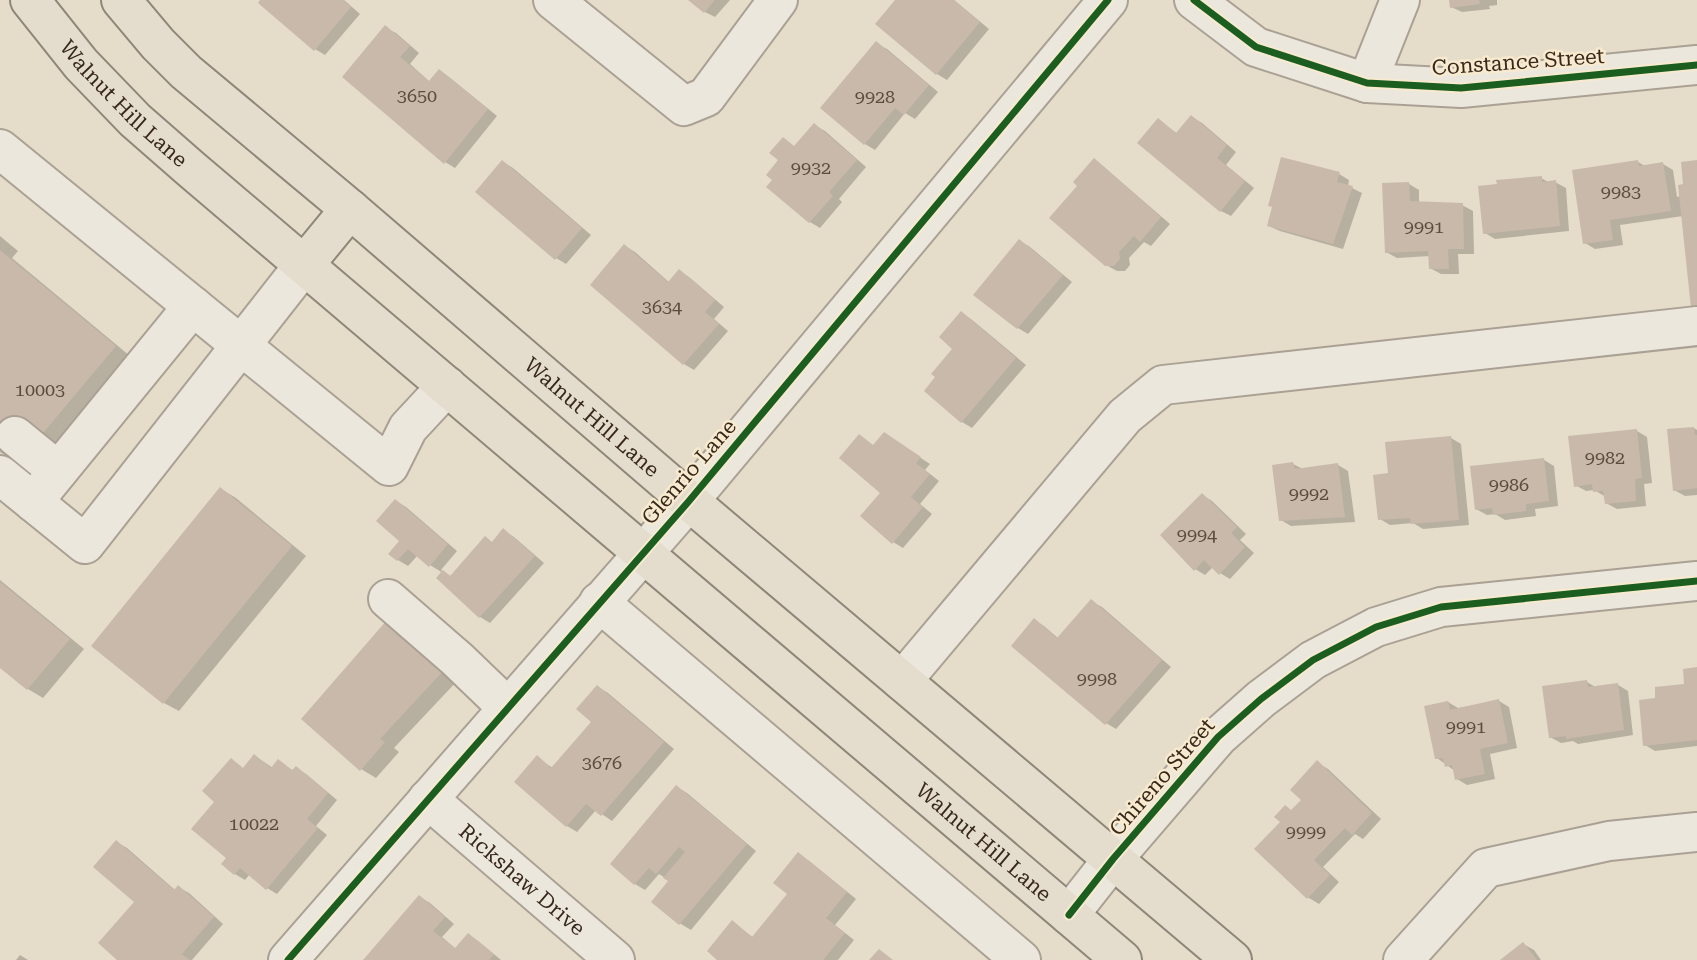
<svg xmlns="http://www.w3.org/2000/svg" width="1697" height="960" font-family="'Roboto Serif',serif">
<style>
.shadow{fill:#0003}
.building{fill:#c9b9ab}
.lines{fill:none;stroke-linecap:round;stroke-linejoin:round}
.minor-casing{stroke:#aaa194;stroke-width:42}
.major-casing{stroke:#8f867a;stroke-width:42}
.minor{stroke:#ece7dd;stroke-width:38}
.major{stroke:#e4dccd;stroke-width:38}
.cycleway-casing{stroke:#f7eacf;stroke-width:11}
.cycleway{stroke:#1b5e20;stroke-width:7}
.labels{text-anchor:middle;dominant-baseline:central;stroke-width:5;stroke-linejoin:round;paint-order:stroke}
.number-label{font-size:18px;fill:#5c4c40}
.street-label{font-size:21px;fill:#38281c;stroke:#f7eacf}
</style>
<rect width="100%" height="100%" fill="#e5dcca"/>
<path class="shadow" d="M263,0H344L360,14L325,55L315,49Z
M691,0H730L715,17L705,12Z
M897,0H954L989,29L947,80L937,74Z
M1450,0H1497V5L1489,6L1490,9L1462,12L1451,7Z
M385,28L396,33L419,53L410,64L430,82L439,71L449,77L497,116L455,168L445,162Z
M876,44L887,49L938,92L915,119L905,113L875,150L865,144L823,108Z
M1192,117L1202,123L1236,152L1226,165L1254,188L1231,216L1221,211L1158,120L1178,134Z
M814,125L825,131L866,167L839,199L842,202L820,228L810,222L768,187L775,180L780,160L784,139L795,147Z
M1094,161L1104,167L1170,224L1151,246L1144,242L1129,258L1130,265L1125,271H1117L1106,265L1080,185Z
M503,162L513,168L591,235L566,264L556,258Z
M1638,162L1645,166L1663,164L1673,170L1677,197L1681,196L1697,162V309L1693,307L1683,216L1620,225L1623,245L1595,249L1585,243Z
M1339,174L1349,180L1348,186L1362,193L1343,249L1280,231L1269,226Z
M1541,178L1550,183L1555,182L1566,188L1569,231L1495,239L1485,233Z
M1409,184L1419,190V203L1462,205L1473,211L1474,254H1458L1459,274H1441L1430,268V256L1397,258L1386,252Z
M0,236L18,251L12,258L130,356L49,452L32,442L15,461L0,452Z
M1020,241L1030,247L1072,282L1028,334L1018,328Z
M625,246L635,252L670,283L679,271L689,277L724,307L714,319L728,331L694,370L684,364Z
M961,313L971,319L1026,365L972,428L962,422L926,391L955,348Z
M1694,428L1697,430V495L1685,496L1674,490Z
M1637,431L1647,437L1652,483L1644,484L1646,506L1617,509L1606,503V497L1594,490L1586,491L1575,485Z
M860,437L874,446L895,441L930,464L925,470L939,481L920,504L932,514L903,548L893,542L882,493Z
M1451,438L1461,444L1469,525L1423,529L1413,523L1390,525L1380,519L1390,475Z
M1544,460L1554,466L1558,506L1535,509L1536,516L1505,520L1495,514L1487,515L1476,509Z
M1293,464L1303,469L1338,465L1348,471L1355,522L1291,526L1281,520Z
M221,489L236,498L306,556L179,711L164,703Z
M1202,495L1212,501L1246,534L1240,540L1254,553L1230,579L1220,573L1213,567L1205,575L1195,569Z
M396,501L406,507L457,551L441,570L452,577L493,543L504,531L514,537L544,563L490,623L480,617L443,573L430,565L418,555L408,566L398,560L402,541Z
M0,580L84,649L43,698L28,689L0,665Z
M1092,602L1102,607L1171,667L1116,729L1106,723L1034,620L1044,626L1059,639Z
M388,622L459,679L394,748L399,752L376,778L361,769Z
M1697,669V746L1655,751L1645,745L1657,700L1686,686Z
M1587,682L1597,688L1618,685L1628,691L1633,735L1578,744L1573,741L1561,743L1550,737Z
M598,687L608,693L674,749L612,821L596,810L577,832L567,826L516,782L537,758L553,768L593,722Z
M1499,701L1509,707L1517,748L1490,754L1495,779L1467,785L1457,779L1455,771L1437,758L1448,702L1458,708Z
M255,756L273,768L279,761L293,771L296,768L306,774L337,800L316,826L327,835L277,894L267,888L250,874L245,880L235,874L228,858L217,802L231,760L244,769Z
M1318,763L1328,769L1381,819L1363,839L1355,834L1323,867L1339,882L1319,904L1309,898L1257,849L1303,800Z
M677,787L687,793L756,851L691,930L681,924L653,901L670,881L659,874L645,890L635,884L612,864Z
M116,842L127,848L175,890L178,887L189,893L223,924L192,960H120L136,902Z
M808,860L856,899L835,925L854,940L838,960H720L733,923L754,938L789,894Z
M420,897L430,903L454,924L442,937L456,949L468,935L478,941L501,960H365Z
M1523,944L1534,950L1541,960H1503Z
M20,955L28,960H16Z"/>
<path class="building" d="M260,0H343L351,7L314,51L258,3Z
M688,0H715L704,13Z
M895,0H954L980,22L936,75L875,24Z
M1449,0H1479L1480,4L1450,8Z
M385,25L410,46L400,57L429,81L439,69L488,109L444,164L342,77Z
M876,41L929,85L904,115L895,108L864,145L820,108Z
M1191,115L1227,145L1217,158L1245,181L1220,212L1137,143L1158,118L1176,133Z
M814,123L857,160L829,192L833,196L809,223L766,187L772,180L766,175L778,160L769,153L783,137L794,146Z
M1281,157L1340,172L1337,182L1353,186L1333,244L1267,226L1272,207L1268,206Z
M1094,158L1161,217L1140,242L1134,236L1119,252L1120,259L1114,266H1105L1049,218L1077,186L1073,182Z
M502,160L582,228L555,260L475,192Z
M1638,160L1639,166L1663,162L1671,211L1610,220L1613,240L1583,244L1572,170Z
M1697,160V307L1691,308L1678,185L1683,184L1681,162Z
M1542,176V182L1556,180L1560,226L1483,234L1478,186L1497,184L1496,180Z
M1409,182L1410,201L1463,203L1464,249H1448L1449,269H1429L1428,251L1385,253L1382,183Z
M1019,239L1063,275L1017,329L973,295Z
M624,244L668,282L679,269L715,300L705,312L719,324L683,365L590,285Z
M0,250L116,346L33,445L17,433L0,453Z
M961,311L1016,358L961,423L924,391L935,377L931,374L952,349L939,337Z
M1694,427L1695,435H1697V488L1673,491L1667,429Z
M1637,429L1642,478L1635,479L1636,501L1605,504L1603,491L1593,492L1592,484L1574,487L1568,436Z
M884,432L921,457L916,463L930,474L911,497L923,507L892,544L860,516L880,493L839,458L859,434L873,445Z
M1451,436L1459,520L1411,524L1410,518L1378,520L1373,475L1388,473L1385,442Z
M1544,458L1549,501L1526,504V511L1493,515L1492,508L1475,510L1470,466Z
M1293,462L1295,469L1338,463L1345,517L1279,521L1272,465Z
M220,487L292,546L163,704L91,646Z
M1202,493L1237,527L1231,533L1245,547L1219,575L1204,560L1194,571L1160,535Z
M395,499L448,544L429,567L408,549L397,561L388,554L399,541L376,521Z
M503,528L535,556L479,618L436,578L443,570L450,576L485,536L492,542Z
M0,582L70,639L27,690L0,668Z
M1091,599L1162,660L1105,725L1011,646L1034,618L1057,638Z
M387,620L445,669L380,739L385,742L360,771L301,719Z
M1697,667V740L1643,746L1639,700L1655,698V687L1684,684L1683,669Z
M1587,680L1588,687L1618,683L1624,730L1566,739V736L1549,738L1542,686Z
M597,685L664,742L601,816L586,804L566,827L514,782L537,755L551,768L591,722L576,709Z
M1499,699L1508,743L1480,749L1485,774L1455,780L1452,765L1445,767L1443,758L1435,759L1424,706L1448,701L1450,710Z
M254,754L271,768L278,759L292,770L296,766L328,793L307,819L318,828L266,890L240,868L234,875L221,864L226,858L191,829L214,802L202,791L231,758L243,768Z
M1317,760L1372,813L1352,835L1345,828L1314,860L1330,875L1307,899L1254,849L1280,822L1274,817L1285,805L1291,810L1301,800L1290,790Z
M676,785L747,844L679,925L651,902L668,881L663,878L685,852L679,847L656,874L649,868L634,885L610,864Z
M116,840L174,890L178,885L214,917L182,954L190,960H117L98,943L134,902L93,867Z
M798,852L847,892L826,918L845,933L823,960H717L707,951L732,920L752,937L787,894L773,883Z
M419,895L445,917L433,931L455,948L468,933L494,954L489,960H363Z
M1523,942L1537,960H1500Z
M879,949L893,960H869Z"/>
<g class="lines">
<g class="minor-casing">
<g id="minor">
<path d="M553,0L684,106L706,97L778,0"/>
<path d="M1194,0L1256,47L1367,83L1461,88L1697,65"/>
<path d="M1367,83L1400,0"/>
<path d="M0,149L389,466L408,428L447,386"/>
<path d="M15,436L58,471"/>
<path d="M0,475L85,544L304,265"/>
<path d="M33,502L193,306"/>
<path d="M388,599L457,659L508,708"/>
<path d="M599,602L1021,960"/>
<path d="M902,681L1125,416L1163,385L1697,326"/>
<path id="s1" d="M428,799L615,960"/>
<path d="M1069,915L1113,859L1218,737L1261,699L1313,660L1376,627L1441,607L1697,581"/>
<path d="M288,960L689,501L1108,0"/>
<path d="M1403,960L1486,868L1609,841L1697,832"/>
</g>
</g>
<g class="major-casing">
<g id="major">
<path id="s2" d="M30,0L81,64L135,120L191,169L1122,960"/>
<path id="s3" d="M121,0L158,44L186,72L350,209L689,501L1232,960"/>
<path d="M304,265L350,209"/>
</g>
</g>
<use href="#minor" class="minor"/>
<use href="#major" class="major"/>
<g class="cycleway-casing">
<path id="cycleway" d="M1194,0L1256,47L1367,83L1461,88L1697,65
M1069,915L1113,859L1218,737L1261,699L1313,660L1376,627L1441,607L1697,581
M288,960L689,501L1108,0"/>
</g>
<use href="#cycleway" class="cycleway"/>
</g>
<g class="labels">
<g class="number-label">
<text x="417" y="95">3650</text>
<text x="875" y="96">9928</text>
<text x="811" y="167">9932</text>
<text x="1621" y="191">9983</text>
<text x="1424" y="226">9991</text>
<text x="662" y="306">3634</text>
<text x="40" y="389">10003</text>
<text x="1605" y="457">9982</text>
<text x="1509" y="484">9986</text>
<text x="1309" y="493">9992</text>
<text x="1197" y="534">9994</text>
<text x="1097" y="678">9998</text>
<text x="1466" y="726">9991</text>
<text x="602" y="762">3676</text>
<text x="254" y="823">10022</text>
<text x="1306" y="831">9999</text>
</g>
<g class="street-label">
<text transform="translate(1518 62) rotate(-4)">Constance Street</text>
<text stroke="none"><textPath href="#s2" startOffset="140">Walnut Hill Lane</textPath></text>
<text stroke="none"><textPath href="#s3" startOffset="630">Walnut Hill Lane</textPath></text>
<text transform="translate(689 472) rotate(-49)">Glenrio Lane</text>
<text transform="translate(1162 777) rotate(-49)">Chireno Street</text>
<text stroke="none"><textPath href="#s2" startOffset="1274">Walnut Hill Lane</textPath></text>
<text stroke="none"><textPath href="#s1" startOffset="124">Rickshaw Drive</textPath></text>
</g>
</g>
</svg>
